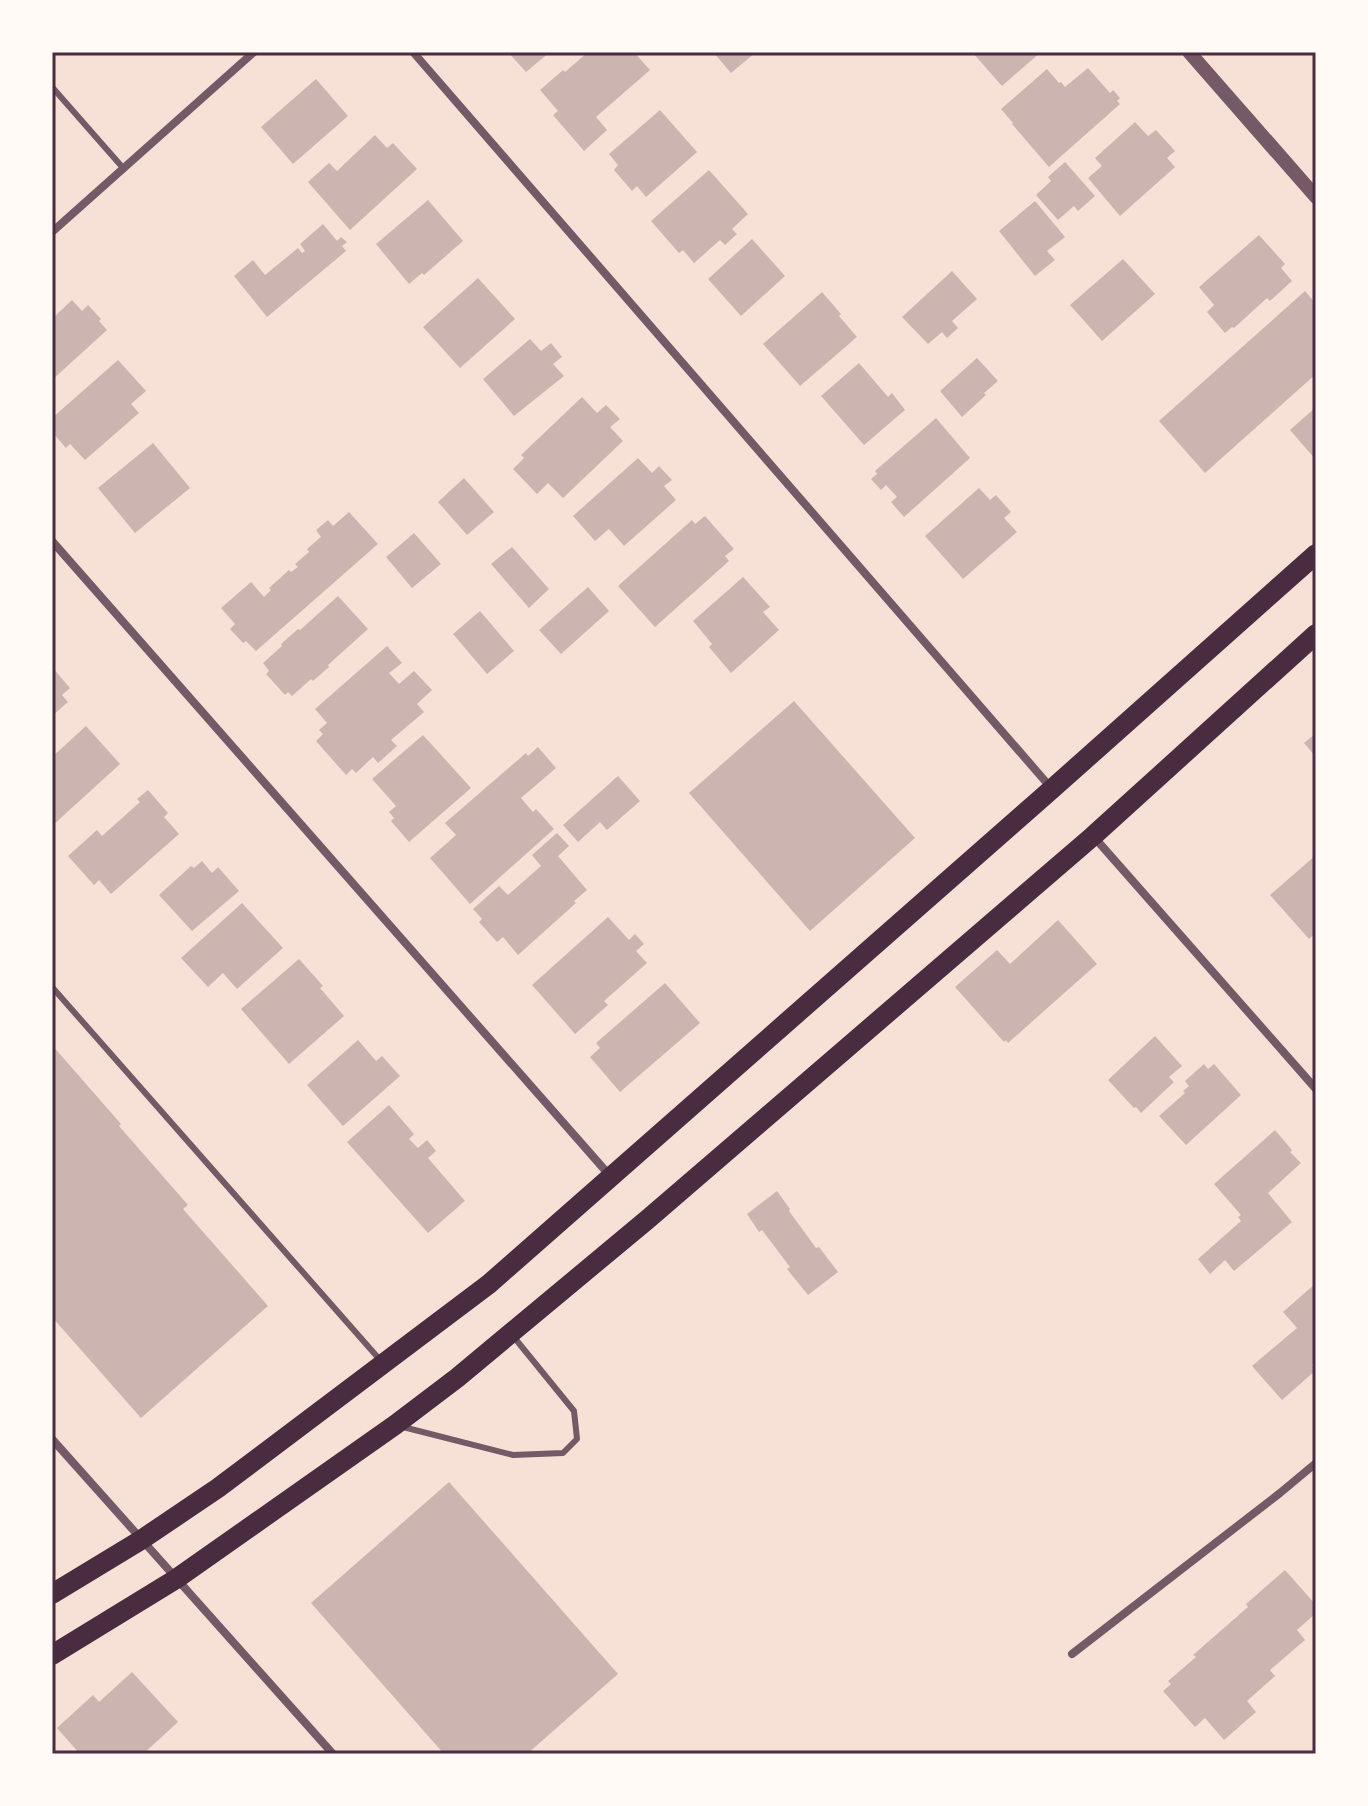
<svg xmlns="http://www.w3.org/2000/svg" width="1368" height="1806" font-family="Quicksand,sans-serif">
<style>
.building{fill:#ccb4b1}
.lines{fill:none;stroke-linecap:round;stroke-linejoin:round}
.service{stroke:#755966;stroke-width:6}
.minor{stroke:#755966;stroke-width:8}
.tertiary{stroke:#755966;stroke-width:14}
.primary{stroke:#4a2c40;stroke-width:20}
.neatline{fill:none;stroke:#4a2c40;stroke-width:3}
</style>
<rect width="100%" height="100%" fill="#f7e1d7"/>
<path class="building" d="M508,52H550L526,72Z
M588,52H634L650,70L596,117L607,130L584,151L553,115L558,111L540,90L563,70L565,72Z
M713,52H756L731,73Z
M972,52H1041L1002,86Z
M1088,68L1110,93L1113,90L1120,98L1117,101L1120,104L1049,167L1012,124L1013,123L1001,109L1047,69L1059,83L1061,82L1065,87Z
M316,79L348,116L293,164L261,127Z
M660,110L697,152L646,197L637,186L632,191L614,170L618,165L609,154Z
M1135,122L1148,136L1156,130L1175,151L1167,158L1175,167L1120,216L1088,178L1102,166L1095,158Z
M375,135L387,148L393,143L417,169L350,230L308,182L329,163L337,171Z
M1065,162L1095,196L1078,211L1074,206L1058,220L1036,195L1051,181L1048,177Z
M709,170L748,214L732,229L737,234L725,245L720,240L694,263L683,250L679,253L651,221Z
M428,200L463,241L424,275L422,273L409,284L376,244Z
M1035,201L1065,237L1047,251L1055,260L1035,276L999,231Z
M323,224L337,241L341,237L347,242L342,246L346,251L267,317L234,276L253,260L265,275L298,248L302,253L305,251L300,244Z
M1259,235L1285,264L1281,268L1292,281L1270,301L1267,298L1234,328L1232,327L1225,333L1207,312L1214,305L1199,287Z
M752,239L785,276L741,316L708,279Z
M1123,259L1155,294L1102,341L1070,305Z
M952,271L977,299L952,321L958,328L947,338L942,332L928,344L902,317Z
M478,278L515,319L460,368L423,327Z
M1305,291L1316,304V374L1205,473L1159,421Z
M822,292L841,314L839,316L857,337L800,386L763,344Z
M72,300L82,311L88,305L101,319L99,321L107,330L52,380V312L55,316Z
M530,339L541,351L551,343L562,357L553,364L564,376L514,416L483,379Z
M977,358L998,381L984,393L986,395L962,417L940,391Z
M118,360L146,391L131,404L139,413L85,460L70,444L66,448L52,432V418Z
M859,363L888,397L892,393L905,410L864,445L821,396Z
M582,397L597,413L606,405L620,419L610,427L623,441L563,498L548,483L537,494L513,469L524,458L521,455Z
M1316,407V460L1290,430Z
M936,418L970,458L904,517L891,502L897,497L886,485L881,490L871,479L877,474L875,471Z
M153,443L190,488L135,533L98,488Z
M638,458L652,473L659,466L672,480L664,486L676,500L624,546L609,529L595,541L573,516Z
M464,478L494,512L467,535L438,502Z
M979,488L990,500L996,495L1011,512L1004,518L1017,532L963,579L925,536Z
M349,512L378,544L256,651L246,641L243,643L230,629L235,624L221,608L251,582L264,597L271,590L269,588L289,570L291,572L298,567L295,564L309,552L307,549L321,537L316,530L328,520L333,526Z
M705,516L734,549L725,556L729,561L655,627L618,586L692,520L695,524Z
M414,533L441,564L412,588L386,557Z
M512,547L549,589L529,608L491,564Z
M743,577L770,607L763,612L779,630L731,673L709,647L712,644L693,621Z
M588,587L609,611L561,654L539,630Z
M338,596L368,629L328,665L329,667L313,681L311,679L292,696L288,692L285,695L266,674L269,671L263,663L282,646L281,644L298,629L300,630Z
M480,611L514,651L487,674L453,634Z
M387,646L402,663L389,673L399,684L414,671L432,690L417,704L424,712L391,740L397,746L378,763L373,757L356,773L352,769L346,775L316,741L323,734L319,730L327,723L315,709Z
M52,667L70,688L62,695L68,702L52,716Z
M794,701L915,838L810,931L689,793Z
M86,726L120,764L52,826V757Z
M1316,733V757L1304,743Z
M423,735L471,788L409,842L391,821L394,818L389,812L396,806L372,779Z
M538,747L556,768L521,798L533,812L536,809L554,829L470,904L430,858L456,835L445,823L526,753L528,756Z
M618,776L640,801L607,830L600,822L578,842L563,825Z
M148,790L168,813L164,817L179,834L111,894L99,880L94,885L68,856L97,830L102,836L140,802L137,799Z
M557,833L569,846L558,856L587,890L574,901L576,903L518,955L503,937L497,942L479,922L482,919L473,909L499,886L508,895L541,866L532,855Z
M1316,855V933L1309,939L1270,895Z
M202,861L212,873L218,867L239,891L192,931L159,895L191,866L194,868Z
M242,903L283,948L237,989L223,973L208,987L181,958Z
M608,917L629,940L635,934L644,944L636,951L647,963L604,1001L608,1005L575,1034L532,985Z
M1058,920L1097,964L1008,1043L1006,1040L1004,1042L955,987L997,950L1010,964Z
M299,959L323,986L320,988L344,1016L289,1064L241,1009Z
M665,983L700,1023L620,1092L590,1057L600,1048L596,1043Z
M1155,1036L1182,1066L1169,1077L1174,1082L1141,1113L1136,1107L1134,1108L1108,1080Z
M358,1040L376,1061L382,1056L400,1076L343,1126L307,1085Z
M52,1045L121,1124L119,1126L188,1205L183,1209L268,1306L141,1418L52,1317Z
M1204,1064L1208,1069L1214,1064L1241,1095L1186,1145L1159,1116L1185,1093L1183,1091L1189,1086L1185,1081Z
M389,1105L414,1134L409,1139L418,1148L427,1140L436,1151L428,1158L465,1201L428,1233L347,1142Z
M1275,1130L1292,1150L1290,1152L1301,1163L1268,1193L1292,1222L1234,1271L1225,1260L1210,1274L1198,1259L1241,1221L1238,1217L1241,1215L1214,1184Z
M777,1191L790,1209L789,1211L816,1248L819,1247L838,1272L808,1295L787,1269L790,1267L762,1230L759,1232L747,1214Z
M1316,1283V1362L1312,1365L1316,1370L1282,1400L1252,1366L1297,1328L1283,1312Z
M449,1482L618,1674L527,1754H444L311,1603Z
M1285,1570L1316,1605V1613L1297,1630L1305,1640L1270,1670L1275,1676L1247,1701L1256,1712L1224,1740L1205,1718L1195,1727L1163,1691L1171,1684L1168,1681L1196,1657L1193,1655L1248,1607L1246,1604Z
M132,1672L178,1722L143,1754H80L57,1728L93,1695L99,1702Z"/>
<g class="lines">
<path class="service" d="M52,87L124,169
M52,987L381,1361
M403,1427L513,1455L563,1453L577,1439L574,1411L513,1336"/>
<path class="minor" d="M413,52L1052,789
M52,232L254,52
M52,541L611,1177
M1094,837L1316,1089
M52,1439L333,1754
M1072,1654L1280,1493L1316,1463"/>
<path class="tertiary" d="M1189,52L1316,197"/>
<path class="primary" d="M52,1594L141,1540L218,1488L489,1284L1052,789L1316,554
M52,1655L176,1579L395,1425L457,1378L648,1219L1093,836L1316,634"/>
</g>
<rect width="1368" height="1806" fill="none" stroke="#fffaf5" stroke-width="108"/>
<rect x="54" y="54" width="1260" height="1698" class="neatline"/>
</svg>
